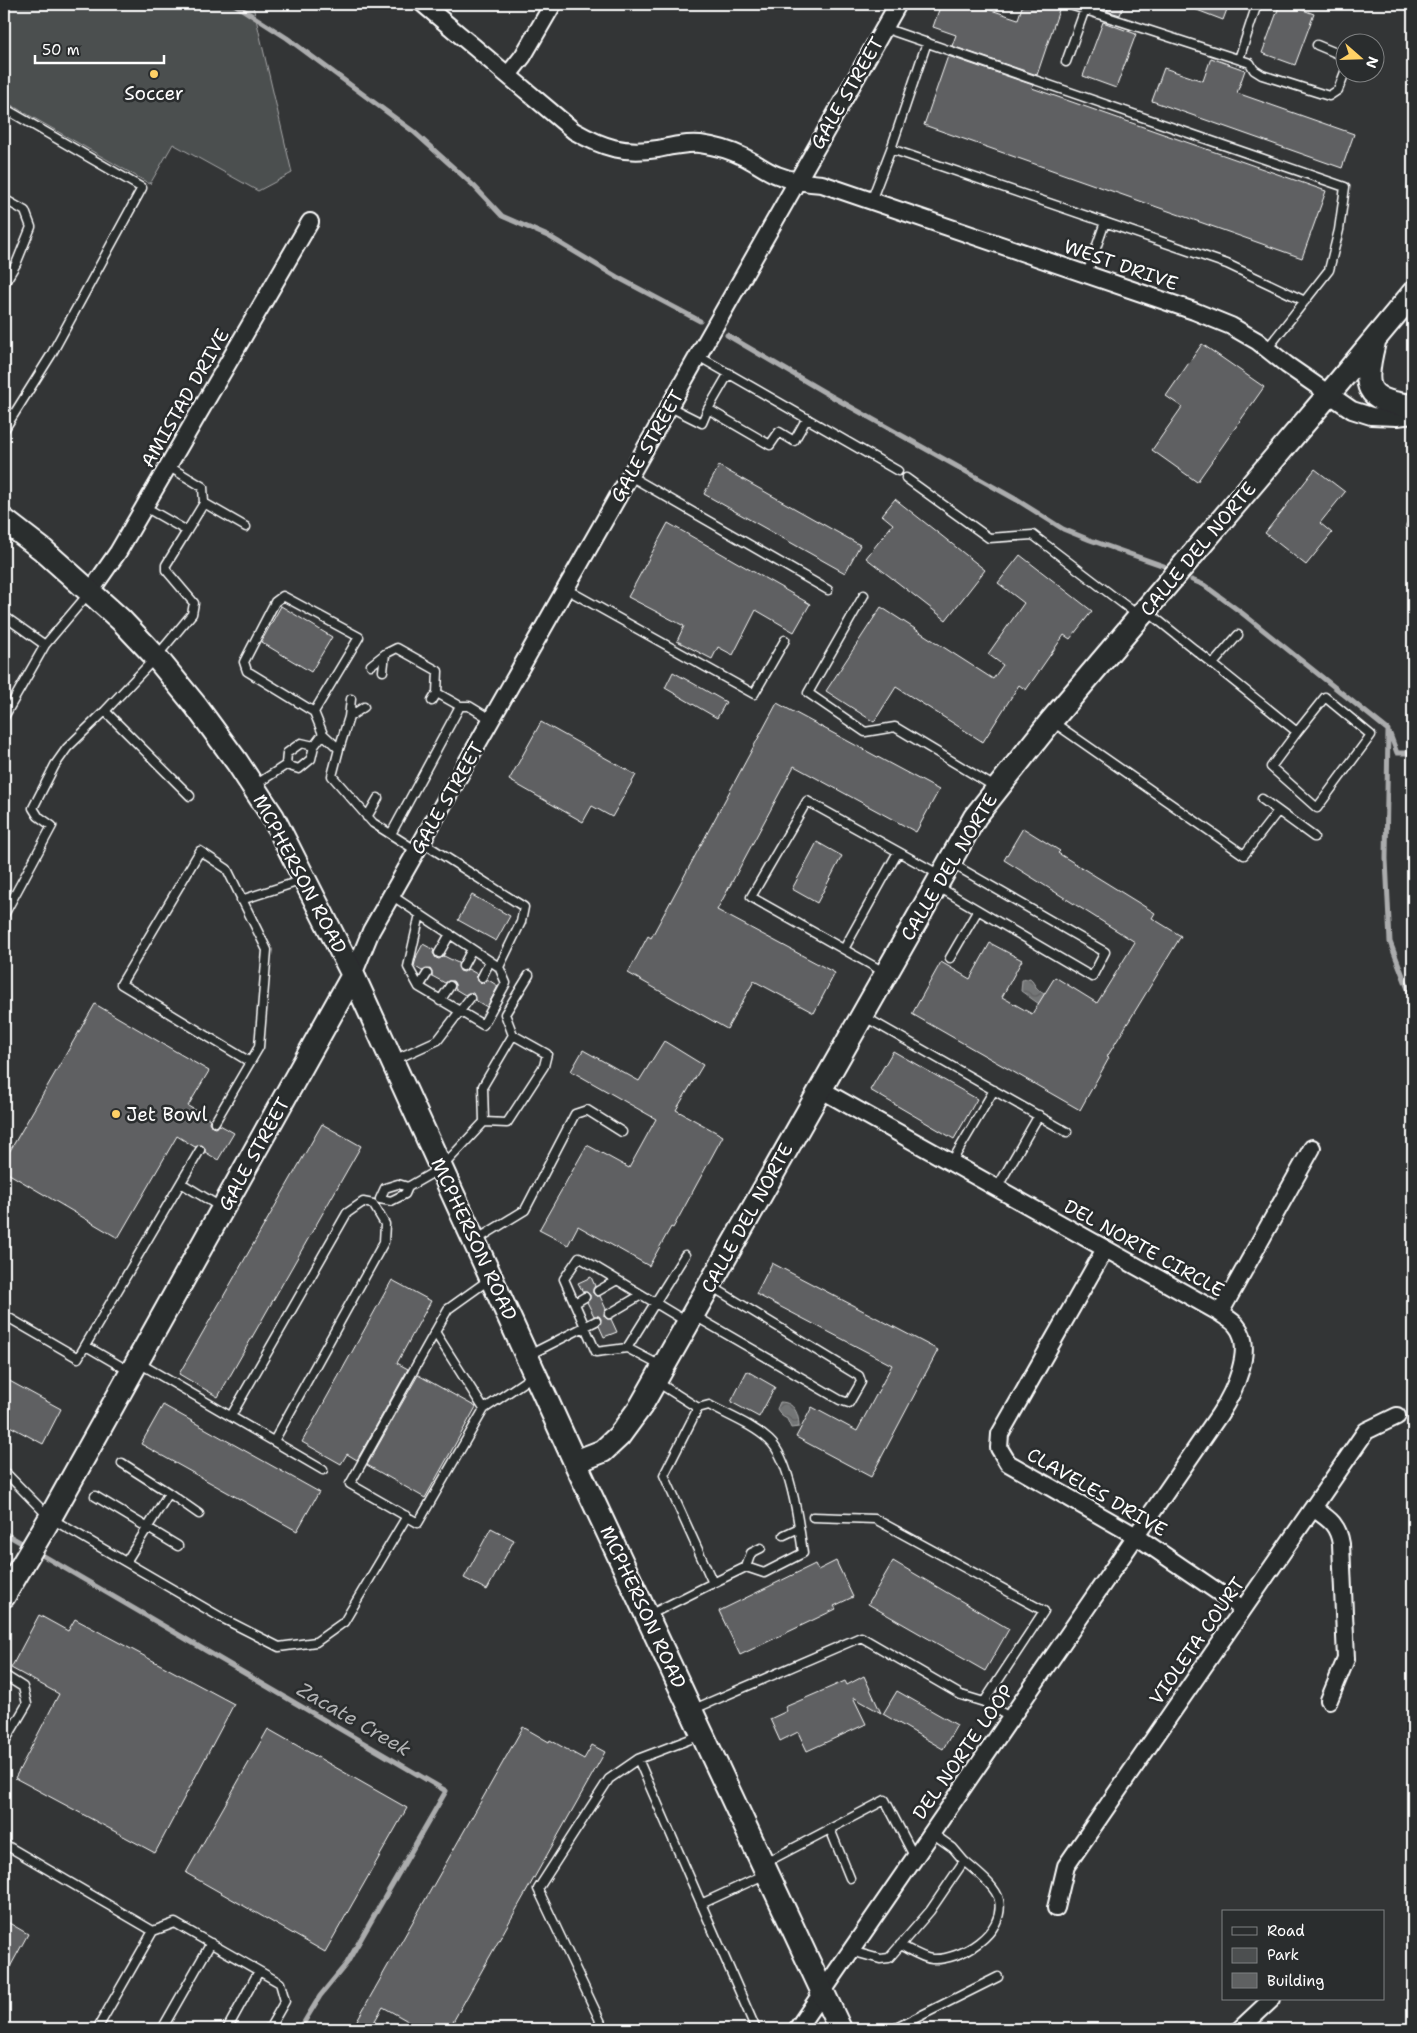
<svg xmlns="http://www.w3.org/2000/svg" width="1417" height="2033" font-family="'Shantell Sans',sans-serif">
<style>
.green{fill:#4c4f50;stroke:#a6a7a8}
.water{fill:url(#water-waves);stroke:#abacad}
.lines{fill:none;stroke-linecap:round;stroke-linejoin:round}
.stream{stroke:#abacad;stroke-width:5}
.building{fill:#5f6162;stroke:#fff}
.lane-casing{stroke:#fff;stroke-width:11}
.street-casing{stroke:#fff;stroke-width:20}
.secondary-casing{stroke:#fff;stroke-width:26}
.lane{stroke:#2a2d2e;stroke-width:8}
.street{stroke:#2a2d2e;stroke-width:16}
.secondary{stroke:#2a2d2e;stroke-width:22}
.poi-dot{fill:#ffd166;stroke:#2a2d2e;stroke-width:2}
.labels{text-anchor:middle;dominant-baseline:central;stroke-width:5;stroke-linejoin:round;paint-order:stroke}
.poi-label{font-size:19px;fill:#fff;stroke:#2a2d2e}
.street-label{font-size:19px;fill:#fff;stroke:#2a2d2e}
.water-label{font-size:20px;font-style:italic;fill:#b2b3b4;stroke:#2a2d2e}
</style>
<defs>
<pattern id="water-waves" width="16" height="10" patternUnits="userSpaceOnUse" patternTransform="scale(1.25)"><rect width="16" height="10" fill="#737576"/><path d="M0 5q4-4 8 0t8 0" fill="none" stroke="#606061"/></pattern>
</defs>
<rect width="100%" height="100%" fill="#333536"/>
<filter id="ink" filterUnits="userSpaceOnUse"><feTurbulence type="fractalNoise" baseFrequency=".02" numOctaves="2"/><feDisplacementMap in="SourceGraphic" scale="10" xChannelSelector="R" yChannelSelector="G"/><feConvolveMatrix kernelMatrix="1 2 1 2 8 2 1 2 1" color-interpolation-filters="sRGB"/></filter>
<g filter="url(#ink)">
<path class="green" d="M4,4H249L253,6L292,173L258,191L173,144L150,184L4,101Z"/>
<path class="water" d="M1030,978L1038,990L1044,994L1045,1000L1039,1004L1021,991L1022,980Z
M780,1402C795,1402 799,1415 799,1427L791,1428L787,1419L782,1416L777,1409Z"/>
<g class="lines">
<path class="stream" d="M234,4L287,38L414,132L474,186L502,216L550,237L617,277L700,321
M727,335L824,392L1017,500L1063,529L1090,540L1164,566
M1192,580L1204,585L1242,613L1388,730L1386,859L1390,942L1413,1002
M1390,734L1397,753H1413
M4,1533L27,1546
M37,1552L446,1791L347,1963L320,1996L300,2029"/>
</g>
<path class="building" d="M941,4H973L1018,19L1023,4H1061L1037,75L952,46L956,35L933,27Z
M1110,4H1124L1120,15L1107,11Z
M1184,4H1229L1223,20L1184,5Z
M1280,4H1287L1314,14L1295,65L1262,53Z
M1103,22L1136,34L1116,88L1083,76Z
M948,56L1033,85L1032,88L1326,191L1302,258L924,125Z
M1211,58L1245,70L1237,93L1354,134L1342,168L1152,101L1164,68L1203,81Z
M1202,344L1264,387L1197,482L1152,450L1182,407L1166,396Z
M719,466L860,545L845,573L704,494Z
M1315,469L1345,492L1320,523L1332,533L1306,565L1265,533Z
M895,499L985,570L946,620L866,558L893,524L882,515Z
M668,523L810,604L794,632L756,610L733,655L718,647L712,659L677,641L684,626L628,597Z
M1020,555L1092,611L1070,639L1064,635L1026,690L1019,685L983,742L896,687L874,722L826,691L881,607L993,679L1003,665L988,654L1024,603L998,583Z
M281,606L332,637L311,672L261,642Z
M673,672L726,702L717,718L665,688Z
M777,703L939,790L916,832L794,766L717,910L835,973L814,1013L754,981L727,1029L628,973L648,936L651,938Z
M541,722L636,775L612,817L592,806L583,822L509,780Z
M1023,828L1060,851L1058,853L1155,913L1152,918L1181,936L1107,1057L1109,1058L1080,1110L912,1014L941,962L970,979L990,943L1022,960L1002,997L1032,1014L1055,977L1097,1003L1135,942L1004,860Z
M817,842L842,856L817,903L792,889Z
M472,895L510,916L496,941L458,920Z
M423,944L434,950L433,953L436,958L439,959L444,956L458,963L460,971L464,972L468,969L477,974L476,978L479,982L483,983L487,979L498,986L487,1007L475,1000L473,993H468L465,995L455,989V984L453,981H448L445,983L432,976V972L430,969L422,971L414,966L417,955Z
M95,1004L209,1071L188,1106L210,1119L209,1122L212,1127L215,1128L220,1125L234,1133L218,1160L205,1152V1148L202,1145L195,1147L177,1136L118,1238L4,1171V1161Z
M664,1041L703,1065L676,1110L723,1136L673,1228L671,1227L649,1266L578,1226L568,1245L539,1230L587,1145L629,1168L656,1119L571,1071L583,1050L639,1081Z
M893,1051L977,1099L954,1139L870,1090Z
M322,1124L361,1146L218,1397L179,1374Z
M772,1263L938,1350L871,1477L796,1437L812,1407L857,1431L892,1365L756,1294Z
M591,1277L595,1286L593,1289V1293L596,1296H600L606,1309L604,1316L607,1319H611L617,1332L604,1337L599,1326L601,1319L599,1316H594L587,1302L590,1299V1295L587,1292H583L578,1283Z
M392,1280L431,1301L397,1363L408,1369L357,1460L347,1454L341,1464L302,1442Z
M747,1371L775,1387L759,1417L731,1402Z
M418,1375L476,1407L425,1498L367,1465Z
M4,1378L61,1409L43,1444L4,1423Z
M163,1405L319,1492L297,1531L141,1444Z
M491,1528L514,1540L487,1590L464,1578Z
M836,1561L853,1597L834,1606L836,1609L740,1655L719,1611L815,1564L818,1570Z
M893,1561L1009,1629L985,1671L868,1604Z
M39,1615L68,1631L75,1619L234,1704L155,1853L15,1778L59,1694L11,1668Z
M864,1676L881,1713L853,1697L866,1724L807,1751L798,1732L780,1741L770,1719L787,1711L785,1707L845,1681L847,1685Z
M897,1691L957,1725L943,1749L883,1714Z
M523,1727L549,1742L550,1740L584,1759L592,1745L605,1752L449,2029H422L383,2007L370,2029H352Z
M268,1729L407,1808L325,1952L186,1873Z
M4,1920L28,1934L4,1978Z"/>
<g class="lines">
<g class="lane-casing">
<path id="lane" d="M1067,4L1250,63L1254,70L1262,75L1329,96L1338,90L1345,72
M884,28L1345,187L1339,230L1329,270L1267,349
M1317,45L1341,55L1344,61
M1239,59L1257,4
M1066,62L1085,9
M4,108L142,188L51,355L4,430
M891,149L927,42
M4,199L25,211L31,227L16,264L4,284
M871,201L891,149L1227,264L1305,301
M1087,274L1105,222
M698,356L898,471
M670,407L702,423L708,409L770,445L779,432L794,441L807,418
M708,409L729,373
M630,476L828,590
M906,478L989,538L1033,535L1139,616
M204,503L246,527
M145,507L187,531L204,503L203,487L168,466
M1411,526H1413
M187,531L166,565V570L194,603L192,614L156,657L105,711L190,796
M566,589L754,694L785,640
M864,595L808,693L865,732L895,727L995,787
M1148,612L1297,732L1271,767L1317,808L1371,735L1325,697L1297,732
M4,616L45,645
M1213,664L1238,635
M371,665L385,654L397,648L438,671L437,693L432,701
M383,671L385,654
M437,693L460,706
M314,712L359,637L283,596L275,602L244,662L247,671L314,712L323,734L314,746
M4,717L45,645L89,593
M349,717L364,707
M1053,722L1244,855L1278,811
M323,734L339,749L332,776L373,823L417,851
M301,743L314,746L311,759L299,769L286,765L287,753Z
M339,749L349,717L351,699
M255,785L286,765
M1262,799L1314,837
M367,817L378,798
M391,834L460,706H469L492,720
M937,886L1092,977L1105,952L951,863
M391,895L499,967L521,922L524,907L422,842
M241,900L303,880
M420,914L408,967L419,987L483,1025L506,983L499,967
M4,915L52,826L38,816L33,808L55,765L67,748L105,711
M844,949L898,852
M439,953L450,934
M950,958L978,910
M463,966L472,949
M884,972L751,897L807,801L940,875
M482,977L490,961
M419,987L427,974
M440,1001L450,986
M865,1017L1067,1132
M513,1035L505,1014L529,975
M394,1060L438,1040L470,998
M215,1122L259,1047L267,950L227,869L200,851L121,984L250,1062
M951,1163L994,1090
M181,1183L222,1208
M398,1184L408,1187L405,1194L391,1201L380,1199L385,1188Z
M408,1187L441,1168L484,1122L483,1086L513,1035L547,1054L544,1066L507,1123L484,1122
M997,1188L1039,1115
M476,1240L525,1210L575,1114L587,1110L622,1132
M685,1255L627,1348L596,1352L564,1279L579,1257L687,1322
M598,1291L617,1280
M575,1303L585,1297
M609,1314L641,1295
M4,1315L78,1358L200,1150
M695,1316L840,1400L849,1403L861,1382L859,1376L711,1286
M435,1332L484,1409L418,1523L350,1484L435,1332L448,1309L490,1279
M86,1346L129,1371
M627,1348L661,1366
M529,1355L596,1321
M139,1363L323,1470
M698,1408L709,1405C729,1416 753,1425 769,1440C791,1460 799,1525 803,1553L764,1573L746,1567L713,1583
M484,1409L534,1375
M231,1416L347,1213L363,1202L373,1204L385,1224L384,1242L274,1441
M122,1463L169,1493
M4,1471L50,1518L222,1618L279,1647L316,1642L344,1622L407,1516
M95,1496L178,1546
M813,1517L875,1519L1044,1611L984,1702
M784,1535L799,1528
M126,1562L169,1493L199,1514
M746,1567L751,1553L761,1548
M649,1615L713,1583L664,1475L698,1408L657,1382
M4,1675L23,1687L27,1704L4,1743
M694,1709L861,1637L961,1695L984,1702L1011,1718
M701,1735L638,1759L755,2027L754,2029
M830,1829L850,1878
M4,1844L153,1931L175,1923L280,1983L285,2001L269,2029
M765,1863L885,1800L914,1856
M701,1904L766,1874
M900,1945C910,1950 922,1958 932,1959C960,1961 1006,1933 999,1900C996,1886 975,1871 964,1861
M851,1951L880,1959L889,1958L930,1911L964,1861L953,1848L932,1833
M97,2029L153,1931
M162,2029L211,1943
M227,2029L259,1971
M604,2029L538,1889L609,1779L638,1759
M894,2029L998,1977"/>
</g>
<g class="street-casing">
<path id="street" d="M423,4L574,131C604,148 623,154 658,149C672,146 685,143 700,144C715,146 730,150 744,157C755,162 766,171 777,175C792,181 807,183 822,184L1194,311L1231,326L1257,341L1287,365L1352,410L1371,416L1397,417L1413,415
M508,75L523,56L553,4
M90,592L118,552L310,222
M353,975L371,931L898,4
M1105,1249L1000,1434L999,1448L1008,1463L1136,1536L1243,1609
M1220,1313L1312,1148
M1313,1508C1329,1519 1338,1524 1341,1544L1346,1659L1329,1700
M1056,1908L1066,1866L1366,1431L1397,1416
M797,2029L1219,1415C1233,1394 1256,1348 1236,1325C1232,1320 1225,1317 1220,1313L820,1089
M1240,2029L1272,1999"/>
</g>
<g class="secondary-casing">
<path id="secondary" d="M1374,342C1363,386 1363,401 1413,406
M4,520L43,550L90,592L121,620L156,657L196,706L237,762L273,817L353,975L575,1462L840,2029
M575,1462L603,1451L619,1436L641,1406L975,817L1051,721L1329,394L1413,293
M4,1596L50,1518L353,975"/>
</g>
<use href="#lane" class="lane"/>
<use href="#street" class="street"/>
<use href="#secondary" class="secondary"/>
</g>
</g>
<g class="poi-dot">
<circle cx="154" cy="74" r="5"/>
<circle cx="116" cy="1114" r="5"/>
</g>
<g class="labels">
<g class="poi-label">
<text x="154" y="93">Soccer</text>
<text x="126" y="1114" text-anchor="start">Jet Bowl</text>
</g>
<g class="street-label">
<text transform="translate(847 93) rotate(-60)">GALE STREET</text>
<text transform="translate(1121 265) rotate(19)">WEST DRIVE</text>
<text transform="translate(185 398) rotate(-60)">AMISTAD DRIVE</text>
<text transform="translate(647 446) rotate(-60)">GALE STREET</text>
<text transform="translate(1198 549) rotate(-50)">CALLE DEL NORTE</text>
<text transform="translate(447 798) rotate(-60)">GALE STREET</text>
<text transform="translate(949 867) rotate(-59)">CALLE DEL NORTE</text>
<text transform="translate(300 874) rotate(62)">MCPHERSON ROAD</text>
<text transform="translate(254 1154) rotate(-61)">GALE STREET</text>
<text transform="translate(747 1218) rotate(-61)">CALLE DEL NORTE</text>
<text transform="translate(474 1239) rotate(65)">MCPHERSON ROAD</text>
<text transform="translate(1144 1248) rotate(29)">DEL NORTE CIRCLE</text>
<text transform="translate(1097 1492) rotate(30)">CLAVELES DRIVE</text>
<text transform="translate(643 1607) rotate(65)">MCPHERSON ROAD</text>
<text transform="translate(1197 1641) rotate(-55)">VIOLETA COURT</text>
<text transform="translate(963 1752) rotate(-55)">DEL NORTE LOOP</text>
</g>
<g class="water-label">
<text transform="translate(354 1719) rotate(30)">Zacate Creek</text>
</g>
</g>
<rect width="1417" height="2033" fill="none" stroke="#2a2d2e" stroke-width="20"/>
<rect x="10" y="10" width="1397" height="2013" fill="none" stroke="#fff" stroke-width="2" filter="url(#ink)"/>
<rect x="1222" y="1910" width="162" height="90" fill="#2a2d2e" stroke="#7f8182"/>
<rect x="1232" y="1927" width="25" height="8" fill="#2a2d2e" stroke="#7f8182"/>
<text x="1267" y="1936" font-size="15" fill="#ffffff">Road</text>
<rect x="1232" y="1948" width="25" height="15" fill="#4c4f50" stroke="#7f8182"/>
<text x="1267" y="1960" font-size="15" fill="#ffffff">Park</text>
<rect x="1232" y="1973" width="25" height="15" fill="#5f6162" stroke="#7f8182"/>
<text x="1267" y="1986" font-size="15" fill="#ffffff">Building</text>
<g transform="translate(1360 58) rotate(110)"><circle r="24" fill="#2a2d2e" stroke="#7f8182"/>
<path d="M0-4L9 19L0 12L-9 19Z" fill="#ffd166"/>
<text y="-8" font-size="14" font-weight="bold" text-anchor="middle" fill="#ffffff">N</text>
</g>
<path d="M35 55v8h129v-8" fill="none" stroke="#ffffff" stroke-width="2.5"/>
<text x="42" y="55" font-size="15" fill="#ffffff" stroke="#2a2d2e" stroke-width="4" paint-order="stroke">50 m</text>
</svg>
